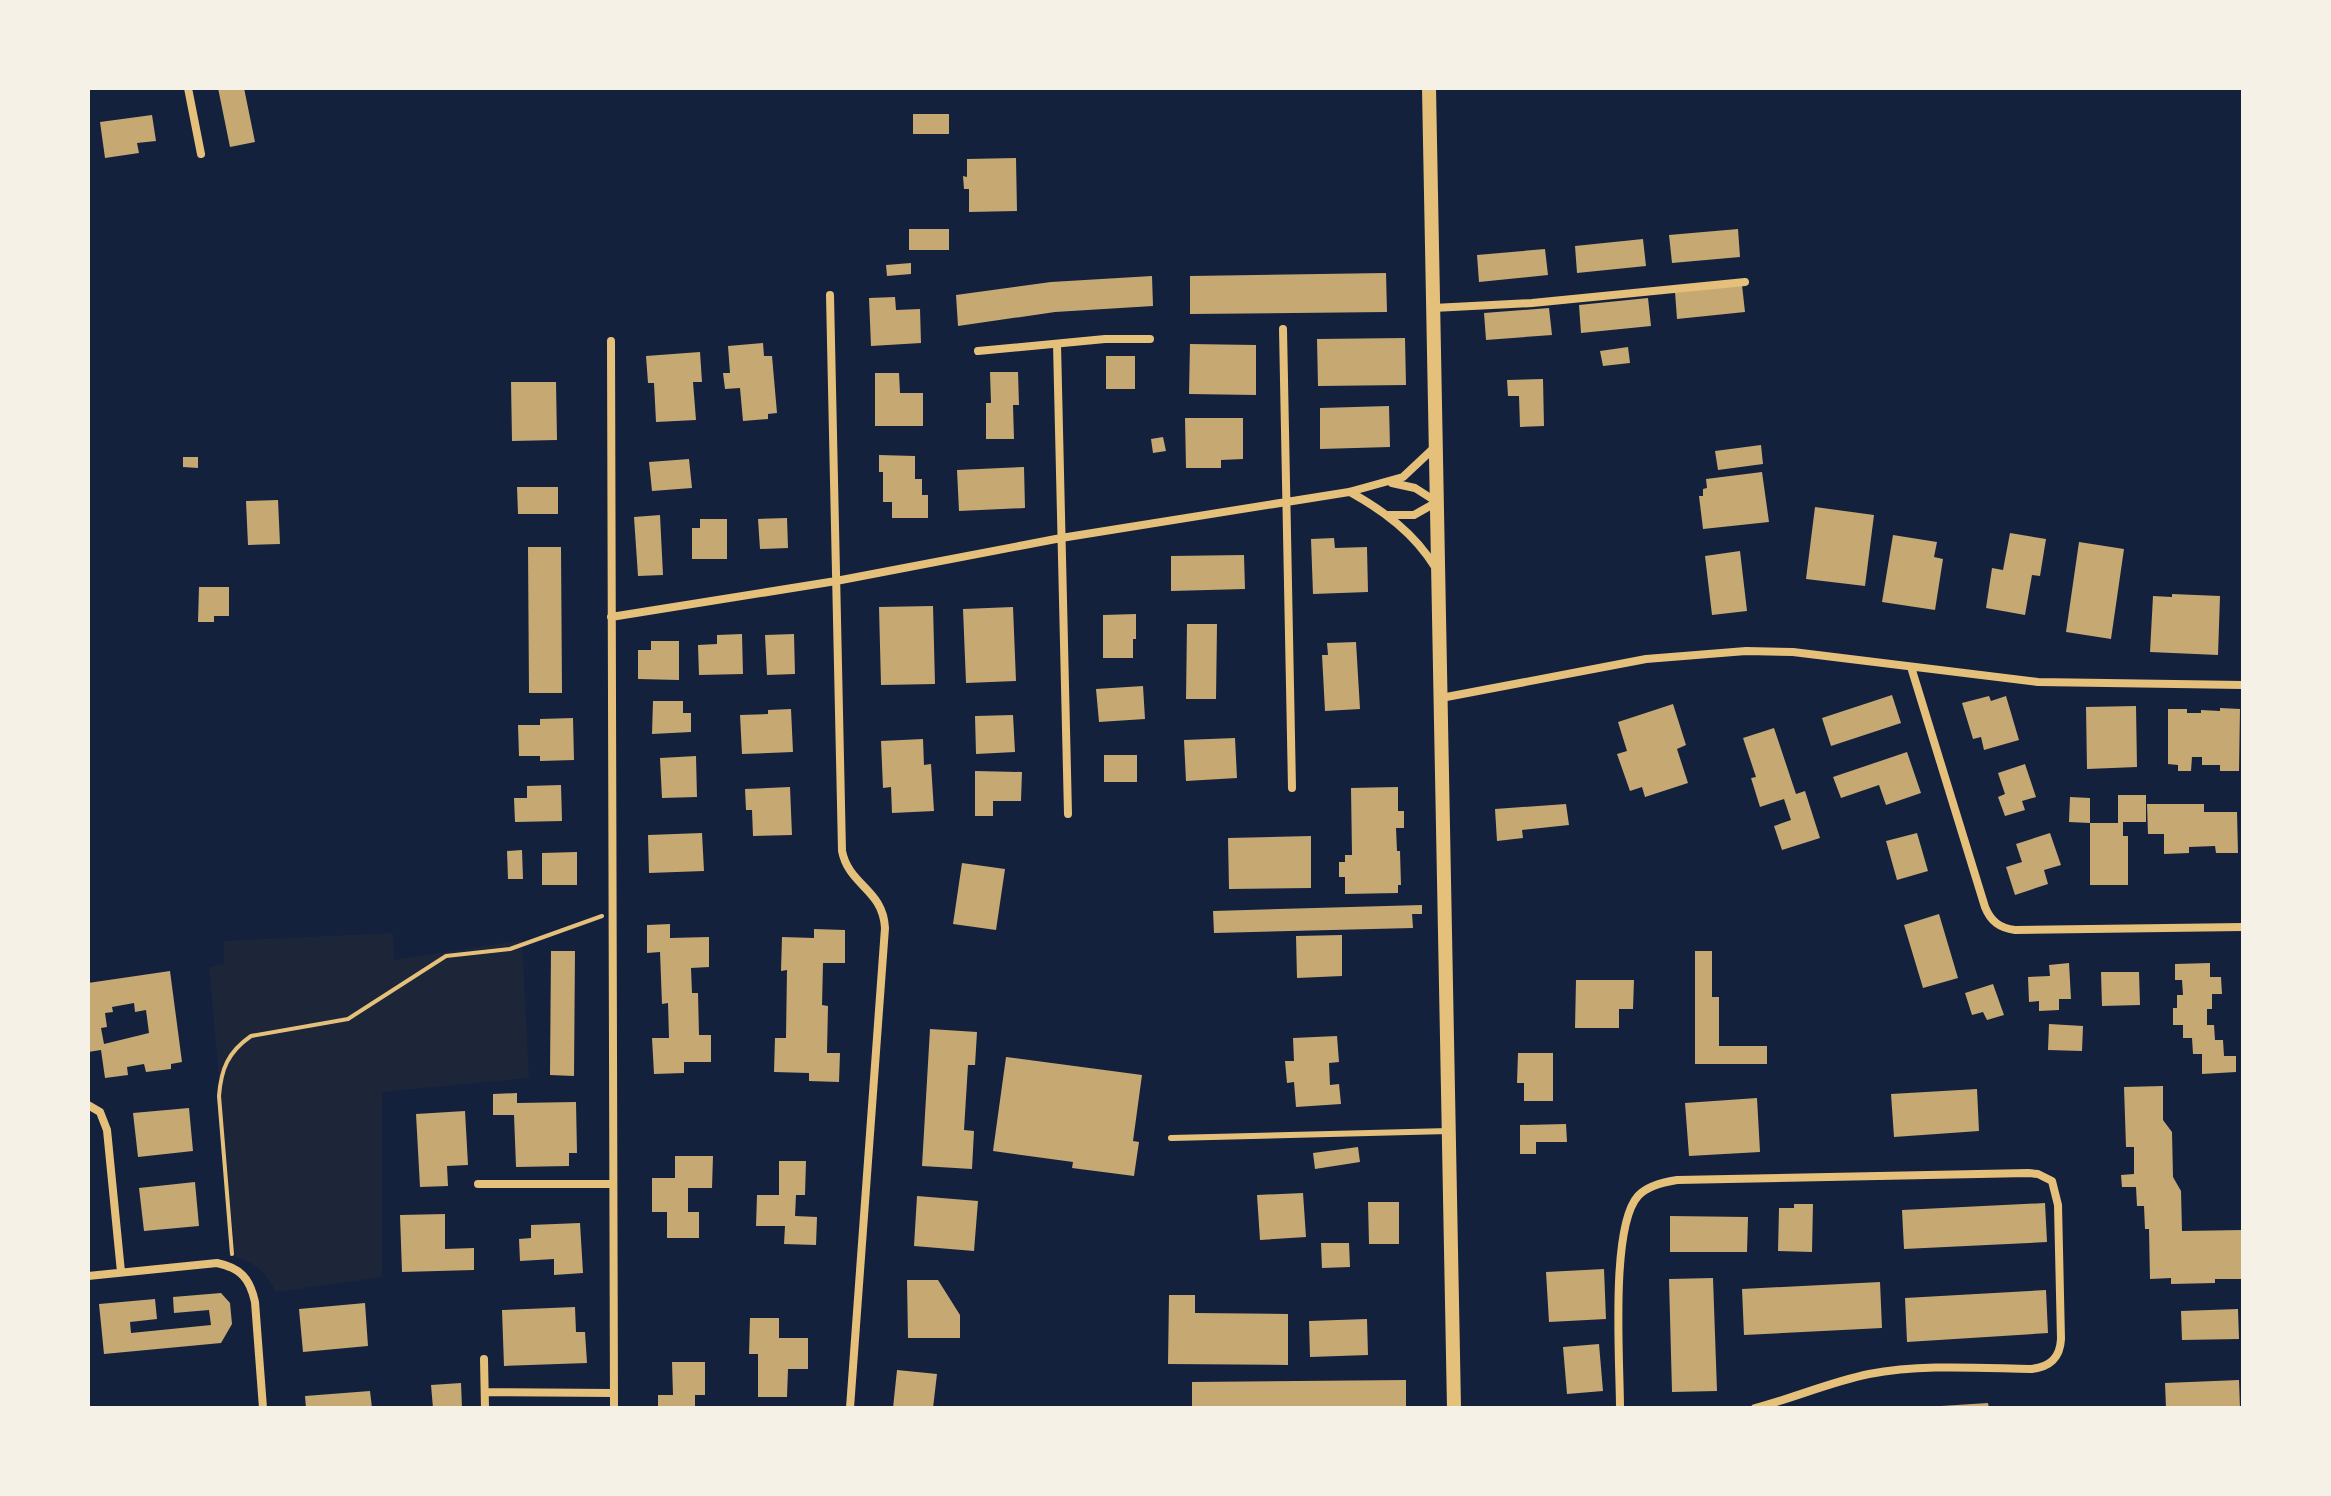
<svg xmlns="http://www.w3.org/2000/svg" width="2331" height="1496" font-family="Manrope,sans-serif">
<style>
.green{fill:#1d2539}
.building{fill:#c6a872;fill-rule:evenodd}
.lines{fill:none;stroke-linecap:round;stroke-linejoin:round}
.path{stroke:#e5c07b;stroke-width:4}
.service{stroke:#e5c07b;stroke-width:6}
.minor{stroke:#e5c07b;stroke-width:8}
.tertiary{stroke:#e5c07b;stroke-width:14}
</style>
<rect width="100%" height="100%" fill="#14213d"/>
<path class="green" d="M393,933L394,960L522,940L529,1078L382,1092V1277L276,1292C267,1273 255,1263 235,1257L209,967L224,964V941Z"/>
<path class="building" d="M218,88H244L255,142L230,147Z
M913,114H949V134H913Z
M152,115L156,141L137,143L139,153L105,158L100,122Z
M1016,158L1017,211L969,212V189H964L963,176L967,177V159Z
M909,229H949V250H909Z
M1738,229L1740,257L1672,263L1669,235Z
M1643,239L1646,266L1577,273L1575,246Z
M1545,249L1548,275L1479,282L1477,255Z
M911,263V274L887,276L886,265Z
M1386,273L1387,312L1190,314V276Z
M1152,276L1153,306L1055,312L958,326L956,295L1051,282Z
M1742,285L1745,312L1677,319L1675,292Z
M895,297L896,310L920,309L921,343L871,346L869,298Z
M1648,298L1651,326L1581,333L1579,305Z
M1549,308L1552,335L1486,340L1484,313Z
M1405,338L1406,385L1318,386L1317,339Z
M763,343L764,356H772L777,413L768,414V419L743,421L740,388L725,389L723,373H730L728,346Z
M1190,344L1256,345V395L1189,394Z
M1628,347L1630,363L1603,366L1600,351Z
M700,352L702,382H693L696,420L656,422L654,383H648L646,356Z
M1106,356H1135V389H1106Z
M990,372H1018L1019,405H1013L1014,439H986V403H991Z
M875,373H899L900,393H923V426H875Z
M1543,379L1544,426L1520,427L1519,396H1508L1507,380Z
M511,382H556L557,440L512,441Z
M1389,406L1390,447L1320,449V408Z
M1185,418H1243V459L1221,460V468H1186Z
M1163,437L1166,451L1153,453L1151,439Z
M1761,445L1763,464L1718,470L1715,451Z
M879,455L915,456V479H922V495H928V518H892V502H883V472H879Z
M183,457H198V468L183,467Z
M689,459L692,488L652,491L649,462Z
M1024,467L1025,508L959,511L957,470Z
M1762,472L1769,522L1703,529L1699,496H1703V489L1707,488L1706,479Z
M517,487H558V514H518Z
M278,500L280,544L248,545L246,501Z
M1815,507L1874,515L1865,586L1806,579Z
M660,515L663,575L638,576L634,517Z
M787,518L788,548L760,549L758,519Z
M700,519H727V559H692V528H700Z
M2010,533L2046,539L2040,576L2032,575L2025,615L1986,608L1992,568L2003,570Z
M1893,535L1937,542L1934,557L1943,559L1935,610L1882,602Z
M1334,538L1335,548L1367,547L1368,592L1313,594L1311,539Z
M2079,542L2124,549L2111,639L2066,632Z
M528,547H561L562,693H529Z
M1740,551L1747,611L1712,615L1705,556Z
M1244,555L1245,589L1171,591V556Z
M199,587H229V616H214V622H198Z
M2172,594L2220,596L2218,655L2150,652L2153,596L2172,597Z
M933,606L935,684L881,685L879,607Z
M1013,607L1016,681L966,683L963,609Z
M1136,614V639H1133V658H1103V615Z
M1187,624H1217L1216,699H1186Z
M742,634L743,674L699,675L698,645L717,644V635Z
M794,634L795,674L767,675L765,635Z
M651,641H679V680L638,679V650H651Z
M1356,642L1360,709L1325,711L1322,655H1328L1327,643Z
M1143,686L1145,719L1099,722L1096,689Z
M1892,695L1901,723L1831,746L1822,718Z
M1989,696L1991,701L2006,696L2019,740L1984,750L1981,737L1973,739L1962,703Z
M653,701H683V713H691V732L652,734Z
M1673,704L1686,745L1677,749L1688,783L1645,797L1642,787L1630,791L1617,754L1627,751L1618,722Z
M2136,706L2137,767L2087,769L2086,707Z
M2220,708L2240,709L2239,771H2220V765H2202V757H2192L2191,771H2178V765L2168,764V709H2187V713H2201V710L2220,711Z
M791,709L793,752L742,754L740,715L768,714V710Z
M1013,715L1015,752L976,754L975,716Z
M573,718L574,760L540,761V756H519L518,725H540V719Z
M1774,728L1796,794L1805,791L1820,838L1782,850L1774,826L1791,820L1784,799L1760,807L1751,778L1756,777L1743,738Z
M1235,738L1237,778L1186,781L1184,740Z
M923,739L924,765L931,764L934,811L892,813L891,787L883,788L881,741Z
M1907,752L1921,793L1886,805L1879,785L1841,798L1833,777Z
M1104,755H1137V782H1104Z
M696,756L697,797L662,798L660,758Z
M2025,764L2036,797L2022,801L2025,810L2005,816L1998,797L2005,794L1998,773Z
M975,771L1022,772L1021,801H993V816H975Z
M561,785L562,821L515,822L514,798H527V786Z
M790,787L792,835L753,836L752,810H746L745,789Z
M1398,787V811H1404V828H1396L1397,851H1400L1401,885H1398V893L1345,894V877H1339V862H1345V855H1352L1351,788Z
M2118,795H2146V822H2123V836H2128V885H2090V823H2118Z
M2070,797L2090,798V823L2069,822Z
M1566,804L1569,825L1522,830L1523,838L1497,841L1495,809Z
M2147,804H2204V812H2237L2238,853H2216L2215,846L2189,847V853L2164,854V834H2148Z
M702,833L704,871L649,873L648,835Z
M1917,833L1928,871L1897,880L1886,841Z
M2050,833L2061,865L2044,870L2048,884L2015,895L2006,867L2022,862L2016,844Z
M1311,836V888L1229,889L1228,838Z
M522,850L523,879H508L507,851Z
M577,852V885H542V853Z
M962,863L1005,869L996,930L953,924Z
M1422,905V914H1412L1413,928L1214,933L1213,911Z
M1939,914L1958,978L1923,988L1904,925Z
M670,924V938L709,937V967L691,968L692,993H698L699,1035H711V1062H684V1073L654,1074L652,1038H669L668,1003L662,1004L660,952L647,953V925Z
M814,929L845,930V963H823L822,1005L828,1006L827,1053H840L839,1082L809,1081V1073L774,1072L775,1038H786L787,970L781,971L782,937L814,938Z
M1342,935V976L1297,978L1296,936Z
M551,951H575L574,1076L550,1075Z
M1695,951H1712V997H1719V1046H1767V1064H1695Z
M2069,963L2071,999H2059V1010L2039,1011V1001L2029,1002L2028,977L2050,976L2049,965Z
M2210,963V977H2221L2222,994H2212V1009H2207V1025H2214L2215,1040H2223L2224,1056H2236V1072L2202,1074V1054H2193L2192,1038H2183V1025H2173V1008H2177V995H2183L2182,980H2175V964Z
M170,971L182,1062L171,1064V1069L146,1072L144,1064L127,1067L128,1075L105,1078L101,1050L88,1052V983ZM134,1003L135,1012L146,1010L149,1033L104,1044L101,1028L107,1027L105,1013L113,1012L112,1007Z
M2101,972H2139L2140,1005L2102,1006Z
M1576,980H1634L1633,1009H1619V1028H1575Z
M1993,984L2004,1015L1987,1020L1983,1012L1972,1015L1965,993Z
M2049,1024L2083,1026L2082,1051L2048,1050Z
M930,1029L977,1032L975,1065H968L964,1130L974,1131L972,1169L922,1166Z
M1337,1036L1339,1062L1329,1063L1330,1085L1339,1084L1341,1104L1296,1107L1294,1082L1287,1083L1285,1061H1294L1293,1038Z
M1518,1053H1553V1101H1524V1083H1517Z
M1006,1057L1142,1075L1133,1141L1139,1142L1134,1176L1072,1168L1073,1162L993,1151Z
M2163,1086V1120L2172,1132L2173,1177L2181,1191L2182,1231L2243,1230V1279H2215V1283L2171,1284V1278L2150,1279L2149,1229H2145L2144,1206H2137L2136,1187H2122L2121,1175L2134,1174V1147H2126L2124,1087Z
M1977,1089L1979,1131L1894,1137L1891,1094Z
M517,1093V1103L576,1102L577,1153H569V1166L516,1167L514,1115H493V1094Z
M1757,1098L1760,1152L1689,1156L1685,1103Z
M189,1108L193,1151L138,1157L133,1113Z
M465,1111L468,1165L447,1166L448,1186L420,1187L416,1114Z
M1566,1124L1567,1142H1536V1154H1520V1125Z
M1358,1147L1360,1162L1315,1169L1313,1153Z
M675,1156H713L712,1188H688V1212H699V1238H667V1212H652V1178H675Z
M779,1161H806L805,1195H796L795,1216L817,1217L816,1245L784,1244L785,1226H756L757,1195H779Z
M195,1182L199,1226L144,1231L139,1188Z
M1303,1193L1306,1237L1260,1240L1257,1195Z
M917,1196L978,1201L974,1251L914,1246Z
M1368,1202H1399V1244H1369Z
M2045,1203L2047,1242L1904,1249L1902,1210Z
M1794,1204H1813L1812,1252L1778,1251L1779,1208H1794Z
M445,1214V1249L474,1248V1270L402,1272L400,1215Z
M1670,1216L1748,1217L1747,1252H1670Z
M580,1223L583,1273L554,1275V1259L520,1261L519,1239L531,1238V1225Z
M1321,1243H1349L1350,1267L1322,1268Z
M1604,1269L1606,1319L1549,1322L1546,1272Z
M1713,1278L1717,1391L1672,1392L1669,1279Z
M907,1280H938L960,1315V1338H908Z
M1880,1282L1882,1328L1744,1335L1742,1289Z
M2046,1290L2048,1333L1907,1342L1905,1298Z
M221,1293L230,1303L232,1324L221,1343L104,1354L99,1304L155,1299L157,1319L130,1322L131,1333L211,1325L209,1310L174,1313L173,1297Z
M1169,1295H1195V1313L1288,1314V1365L1168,1364Z
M365,1303L368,1346L303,1352L299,1309Z
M575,1307L576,1332H585L587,1363L504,1366L502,1310Z
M2238,1309L2239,1339L2182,1340L2181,1311Z
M750,1318H779V1338H808V1369H788L787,1397H758V1354H749Z
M1367,1319L1368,1355L1310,1357L1309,1321Z
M1599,1344L1603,1391L1567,1394L1563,1347Z
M672,1362H705V1395H695V1408H658V1395H673Z
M897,1370L937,1374L933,1408H893Z
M1406,1380V1408H1192V1382Z
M2239,1380L2240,1408H2166L2165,1383Z
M461,1383L462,1408H433L431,1385Z
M370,1391L372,1408H306L305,1396Z
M1988,1403L1989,1408H1941V1406Z"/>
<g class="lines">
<path class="path" d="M232,1254L219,1096C221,1069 228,1052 251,1036L348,1019L446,956L510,949L602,916"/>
<path class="service" d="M1171,1138L1449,1131"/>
<path class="minor" d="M188,88L201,154
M830,295L842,851C849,886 883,889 885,928L850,1408
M1433,308L1532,303L1745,282
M1283,329L1292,788
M611,341L614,1408
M1057,344L1068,814
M978,351L1105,339H1150
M1350,492C1384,511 1414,533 1435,567
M1388,515H1414L1437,502L1415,488L1392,483
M611,617L836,581L1061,538L1349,492L1403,477L1435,447
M1911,667L1985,907C1991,922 2000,928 2015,930L2243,927
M1441,698L1646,659L1746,651L1793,652L2038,682L2243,685
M88,1105L100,1112L107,1130L121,1272
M478,1184H613
M88,1276L217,1263C241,1268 250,1279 255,1302L263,1408
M484,1359L485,1408
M485,1392L614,1393
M1620,1408C1620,1363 1610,1227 1638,1196C1647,1186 1664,1182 1677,1180L2028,1173L2038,1174L2052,1181L2058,1205L2061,1339C2060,1358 2050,1367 2031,1369C1977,1368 1922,1364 1869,1374C1830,1382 1794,1398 1755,1408"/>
<path class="tertiary" d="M1429,88L1454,1408"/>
</g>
<rect width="2331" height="1496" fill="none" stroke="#f6f1e7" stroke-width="180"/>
</svg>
